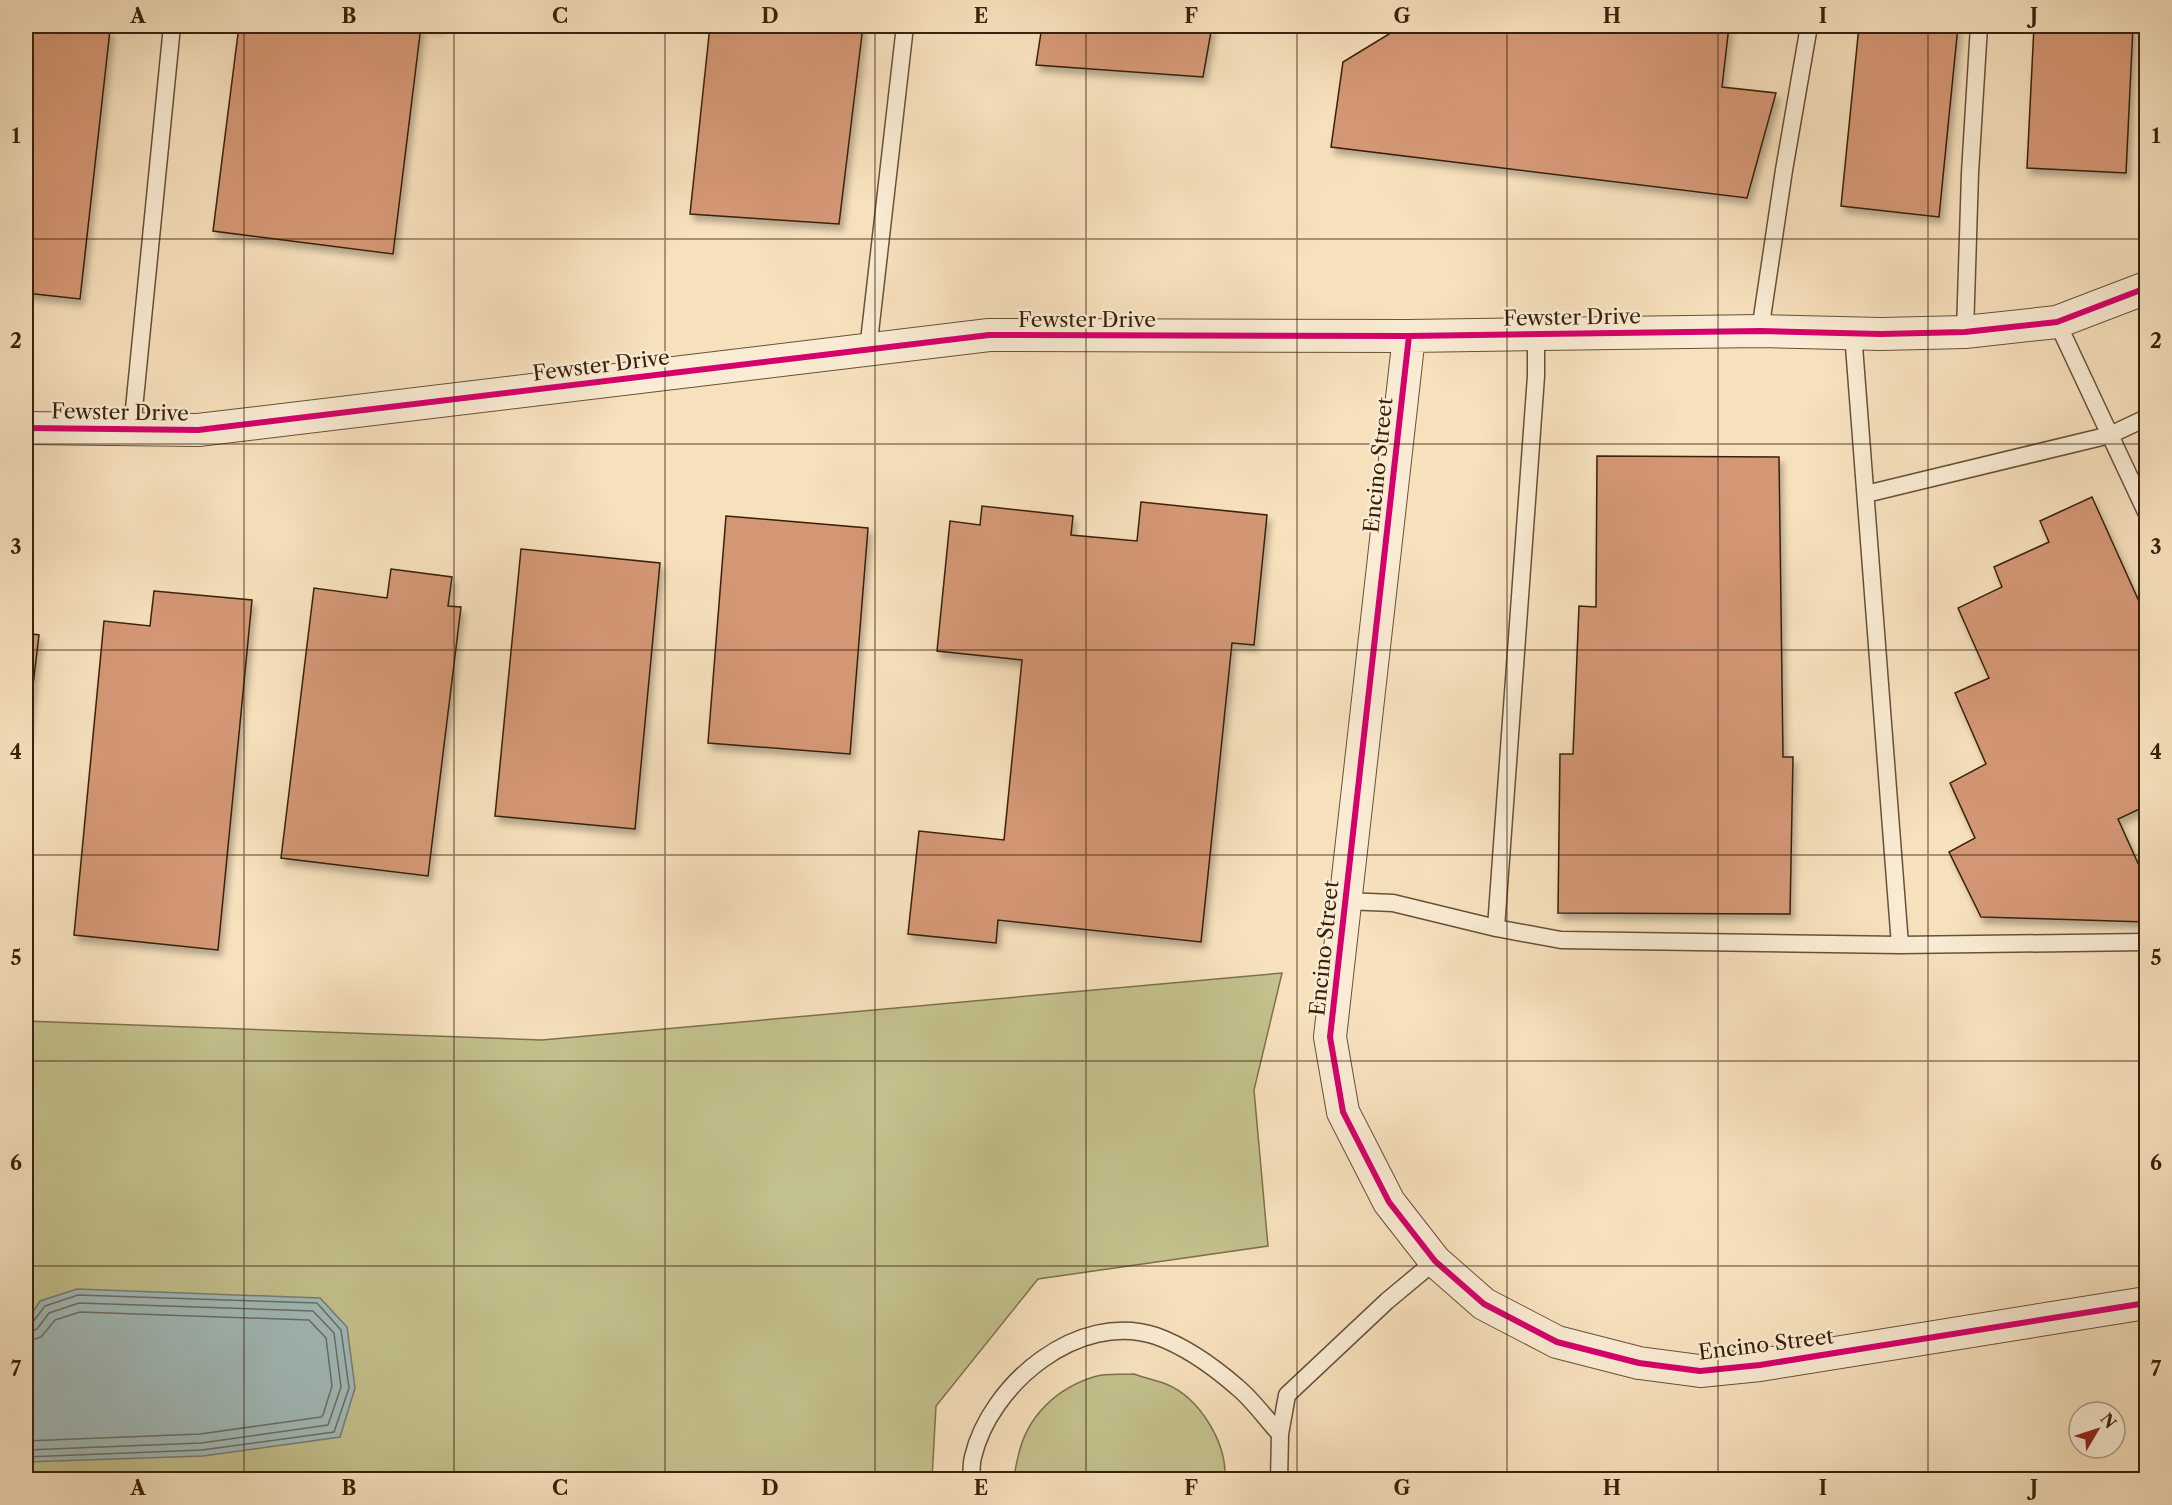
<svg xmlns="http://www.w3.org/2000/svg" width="2172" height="1505" font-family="'Libre Caslon Text',serif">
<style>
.green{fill:#c3c18d;stroke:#7e714c;stroke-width:1.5}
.water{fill:#a1bbbb;stroke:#777d75;stroke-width:1.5}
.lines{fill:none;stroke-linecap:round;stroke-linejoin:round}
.shore{stroke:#6d6e63;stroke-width:1.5}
.building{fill:#d49774;stroke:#39210b;stroke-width:1.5;filter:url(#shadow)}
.lane-casing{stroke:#685138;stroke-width:19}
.street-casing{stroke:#685138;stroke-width:34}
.lane{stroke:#faecd4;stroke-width:16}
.street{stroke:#faecd4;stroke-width:32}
.cycleway-casing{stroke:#faecd4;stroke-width:10}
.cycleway{stroke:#d6006c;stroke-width:6}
.grid{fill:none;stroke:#39210b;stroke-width:1.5;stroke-opacity:0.55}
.labels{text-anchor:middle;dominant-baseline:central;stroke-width:4.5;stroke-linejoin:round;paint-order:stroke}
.street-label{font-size:21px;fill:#39210b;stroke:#faecd4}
.neatline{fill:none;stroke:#39210b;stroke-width:2}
.grid-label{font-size:20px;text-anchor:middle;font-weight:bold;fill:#39210b}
</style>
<defs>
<filter id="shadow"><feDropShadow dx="3.5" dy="6" stdDeviation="3" flood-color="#0004"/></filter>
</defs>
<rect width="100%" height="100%" fill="#f7e1bd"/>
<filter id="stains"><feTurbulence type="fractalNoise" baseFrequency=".00333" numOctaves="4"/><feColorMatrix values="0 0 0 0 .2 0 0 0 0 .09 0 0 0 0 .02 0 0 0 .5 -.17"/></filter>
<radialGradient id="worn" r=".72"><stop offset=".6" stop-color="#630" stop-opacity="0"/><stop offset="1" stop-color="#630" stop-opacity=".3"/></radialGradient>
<path class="green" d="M1282,973L1254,1090L1268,1246L1038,1279L936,1406L932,1479L26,1480V1021L542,1040Z
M1134,1374C1144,1378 1156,1380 1166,1384C1200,1398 1227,1443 1225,1479H1015C1014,1472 1016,1465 1018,1457C1026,1417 1057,1387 1097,1376C1108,1373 1122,1375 1134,1374Z"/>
<path class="water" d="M77,1289L320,1298L347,1327L355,1388L340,1437L203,1456L26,1462V1323L40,1301Z"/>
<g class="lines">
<path class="shore" d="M26,1325L32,1323L45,1306L78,1295L317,1303L341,1330L349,1388L334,1432L202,1450L26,1457
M26,1333L37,1329L49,1313L79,1303L313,1311L334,1333L341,1387L328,1425L201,1443L26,1450
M26,1342L41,1337L55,1320L80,1312L309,1320L326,1338L332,1386L323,1415L321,1417L200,1434L26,1441"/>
</g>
<path class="building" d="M26,26H68L110,30L80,299L26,293Z
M239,26H440V28L421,26L393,254L213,231Z
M710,26H863L839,224L690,214Z
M1042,26H1212L1203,77L1036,65Z
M1395,26H1729L1722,87L1776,93L1747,198L1331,147L1343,62L1394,31Z
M1859,26H1958L1939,217L1841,206Z
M2034,26H2133L2126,173L2027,168Z
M1597,456L1779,457L1783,757H1793L1790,914L1558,913L1560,754H1573L1579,606L1596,607Z
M2092,497L2146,617V806L2118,819L2146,881V922L1981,917L1949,852L1975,838L1950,783L1986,764L1955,693L1989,678L1958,608L2002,587L1994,567L2049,542L2040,521Z
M1141,502L1267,515L1254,645L1232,643L1201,942L998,920L996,943L908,934L919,831L1004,840L1022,660L937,651L950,521L980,525L982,506L1073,516L1071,535L1137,541Z
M726,516L868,528L850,754L708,743Z
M521,549L660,563L635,829L495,816Z
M391,569L452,577L448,606L461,607L428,876L281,858L314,588L387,598Z
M154,591L252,600L218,950L74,935L104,621L150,626Z
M26,633L39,635L26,744Z"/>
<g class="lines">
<g class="lane-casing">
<path id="lane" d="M2057,322L2146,512
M1760,331L1784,170L1809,26
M1965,332L1970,173L1979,26
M1853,333L1900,945
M868,350L905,26
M132,429L172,26
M1866,494L2110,435L2146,418
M1345,901L1393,903L1496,928L1536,376V334
M1496,928L1561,940L1900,945L2146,942
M971,1480C972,1472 971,1464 973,1457C990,1384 1079,1310 1156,1336C1184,1346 1214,1367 1237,1387C1253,1400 1266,1419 1280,1434
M1279,1480L1280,1434L1287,1395L1387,1301L1435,1261"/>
</g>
<g class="street-casing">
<path id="street" d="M1409,336L1330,1037L1343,1112L1389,1202L1435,1261L1484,1304L1557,1342L1639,1363L1700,1371L1760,1365L2146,1303
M26,428L198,430L989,335L1409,336L1760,331L1881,334L1965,332L2057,322L2146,288"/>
</g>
<use href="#lane" class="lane"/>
<use href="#street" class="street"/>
<g class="cycleway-casing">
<path id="cycleway" d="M1409,336L1330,1037L1343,1112L1389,1202L1435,1261L1484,1304L1557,1342L1639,1363L1700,1371L1760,1365L2146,1303
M26,428L198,430L989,335L1409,336L1760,331L1881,334L1965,332L2057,322L2146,288"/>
</g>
<use href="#cycleway" class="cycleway"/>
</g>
<path class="grid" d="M244,26V1480M454,26V1480M665,26V1480M875,26V1480M1086,26V1480M1297,26V1480M1507,26V1480M1718,26V1480M1928,26V1480M26,239H2146M26,444H2146M26,650H2146M26,855H2146M26,1061H2146M26,1266H2146"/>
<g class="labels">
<g class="street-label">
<text transform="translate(1572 317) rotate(-1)">Fewster Drive</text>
<text x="1087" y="319">Fewster Drive</text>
<text transform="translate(601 365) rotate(-7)">Fewster Drive</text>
<text transform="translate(120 412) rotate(1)">Fewster Drive</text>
<text transform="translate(1378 465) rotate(-84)">Encino Street</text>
<text transform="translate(1324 948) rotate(-84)">Encino Street</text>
<text transform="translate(1766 1344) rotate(-7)">Encino Street</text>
</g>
</g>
<rect width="2172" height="1505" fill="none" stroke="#f7e1bd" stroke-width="66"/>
<g transform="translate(2097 1430) rotate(51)"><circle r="28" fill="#faecd4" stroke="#ad9b84" stroke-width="1.5"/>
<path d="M0-4.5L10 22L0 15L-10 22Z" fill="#8f2418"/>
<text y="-9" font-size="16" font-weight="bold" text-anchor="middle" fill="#39210b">N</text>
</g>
<rect x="33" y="33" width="2106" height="1439" class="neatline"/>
<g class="grid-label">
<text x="138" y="23">A</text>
<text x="349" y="23">B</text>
<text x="560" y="23">C</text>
<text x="770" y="23">D</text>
<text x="981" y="23">E</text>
<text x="1191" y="23">F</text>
<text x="1402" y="23">G</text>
<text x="1612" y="23">H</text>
<text x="1823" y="23">I</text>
<text x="2034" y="23">J</text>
<text x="16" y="143">1</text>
<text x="2156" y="143">1</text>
<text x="16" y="348">2</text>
<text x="2156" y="348">2</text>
<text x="16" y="554">3</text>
<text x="2156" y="554">3</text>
<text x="16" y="759">4</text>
<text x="2156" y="759">4</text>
<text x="16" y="965">5</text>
<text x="2156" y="965">5</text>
<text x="16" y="1170">6</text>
<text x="2156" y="1170">6</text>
<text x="16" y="1376">7</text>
<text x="2156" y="1376">7</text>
<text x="138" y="1495">A</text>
<text x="349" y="1495">B</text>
<text x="560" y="1495">C</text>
<text x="770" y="1495">D</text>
<text x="981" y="1495">E</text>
<text x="1191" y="1495">F</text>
<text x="1402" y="1495">G</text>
<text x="1612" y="1495">H</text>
<text x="1823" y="1495">I</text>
<text x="2034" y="1495">J</text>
</g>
<rect width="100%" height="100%" filter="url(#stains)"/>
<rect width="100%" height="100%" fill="url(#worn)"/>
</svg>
